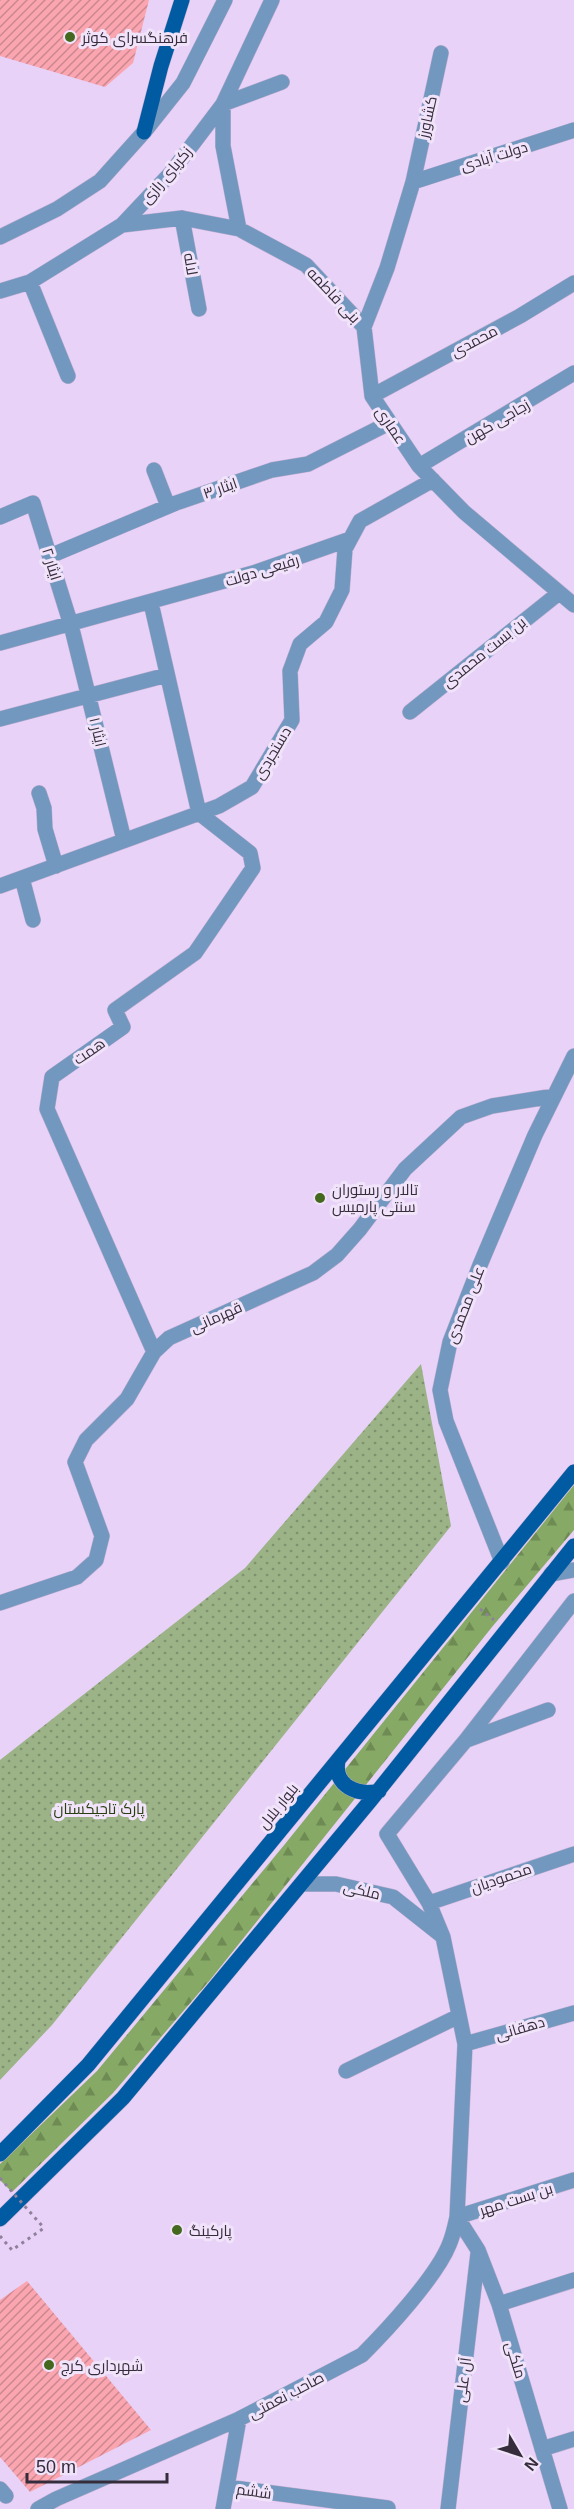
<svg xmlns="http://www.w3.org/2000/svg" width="574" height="2509" font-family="Helvetica,Cairo,sans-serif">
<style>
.forest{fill:url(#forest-firs)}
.park{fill:url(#park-dots)}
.building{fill:url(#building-hatch)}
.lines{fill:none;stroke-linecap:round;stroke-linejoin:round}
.minor-casing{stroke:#c4b1d2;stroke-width:16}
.major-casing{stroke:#c4b1d2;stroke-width:16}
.path{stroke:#90819b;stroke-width:3;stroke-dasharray:3 4.5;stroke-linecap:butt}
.minor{stroke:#7398c0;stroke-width:15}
.major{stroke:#005ba3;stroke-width:15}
.path-bridge{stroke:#90819b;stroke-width:3;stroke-dasharray:3 4.5;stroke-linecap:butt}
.poi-dot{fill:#45681f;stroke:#f1e3fa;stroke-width:2}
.labels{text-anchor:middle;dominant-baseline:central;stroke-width:6;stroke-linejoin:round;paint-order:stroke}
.poi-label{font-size:15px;fill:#352d3b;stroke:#f1e3fa;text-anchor:start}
.street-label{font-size:15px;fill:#352d3b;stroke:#f1e3fa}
.park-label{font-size:15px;fill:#273f0d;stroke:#f1e3fa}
</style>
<defs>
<pattern id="forest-firs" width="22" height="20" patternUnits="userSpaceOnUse" patternTransform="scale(1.5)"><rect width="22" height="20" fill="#86aa65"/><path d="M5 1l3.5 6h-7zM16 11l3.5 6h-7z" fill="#6e8b54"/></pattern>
<pattern id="park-dots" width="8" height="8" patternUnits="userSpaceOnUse" patternTransform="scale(1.5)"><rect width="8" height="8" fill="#9bb386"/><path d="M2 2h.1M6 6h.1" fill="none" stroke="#7f926f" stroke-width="1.8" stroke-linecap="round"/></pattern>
<pattern id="building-hatch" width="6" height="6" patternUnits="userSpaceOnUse" patternTransform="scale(1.5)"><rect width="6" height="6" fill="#faa5b0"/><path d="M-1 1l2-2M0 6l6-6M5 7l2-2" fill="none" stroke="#cb8790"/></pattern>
</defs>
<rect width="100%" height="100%" fill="#e8d2f8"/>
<path class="forest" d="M574,1485V1530L492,1627L210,1980L113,2093L12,2192L0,2180V2164L97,2071L285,1844Z"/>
<path class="park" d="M421,1364L451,1526L52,2025L0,2080V1760L245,1568Z"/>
<path class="building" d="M0,0H149L133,63L105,87L0,56Z
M27,2281L151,2430L30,2492L0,2457V2300Z"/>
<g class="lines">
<g class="minor-casing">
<path id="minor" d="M441,53L413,182L387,268L364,327L372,396L419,466L464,512L574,605
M413,182L574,130
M182,218L199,309
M122,225L182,218L239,229L306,265L364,327
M239,229L223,146V104L282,82
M0,237L57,209L100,181L144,132L183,83L225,0
M30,282L68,376
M0,291L30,282L122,225L170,174L223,104L272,0
M372,396L520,316L574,283
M419,466L574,373
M154,470L168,506
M0,517L33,503L71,625L124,840
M50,556L176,503L272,470L308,464L389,423
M151,603L199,813L250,853L253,868L195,953L115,1010L123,1027L52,1077L47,1109L154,1352
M0,643L253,573L350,539
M410,712L559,593
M0,719L167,675
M39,793L44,808L45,829L56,866
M22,878L33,920
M0,886L219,806L252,787L292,720L290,671L300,644L326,622L342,590L345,549L360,521L433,480
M502,1562L446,1421L440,1390L450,1342L480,1265L535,1135L574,1056
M551,1574L574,1570
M0,1603L77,1577L96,1560L102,1536L75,1462L86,1440L127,1399L154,1352L169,1338L313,1273L337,1255L360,1229L405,1169L461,1117L492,1106L554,1096
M467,1740L548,1710
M302,1884H336L393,1897L441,1935
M429,1903L574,1854
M465,2044L574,2013
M346,2071L459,2016
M499,2304L574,2280
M542,2449L574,2439
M227,2487L388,2508
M0,2489L6,2496
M38,2509L56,2499L239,2419L362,2355C387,2330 436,2277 449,2245C453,2236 455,2226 457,2217L465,2044L443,1937L429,1903L387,1834L466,1740L574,1601
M223,2509L239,2419
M448,2509L478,2253
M560,2509L499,2304L478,2250L457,2217L574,2180"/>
</g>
<g class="major-casing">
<path id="major" d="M144,132L161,66L182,0
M338,1761C333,1786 358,1796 379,1791
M0,2154L88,2065L574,1472
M0,2219L123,2098L370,1801L574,1546"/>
</g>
<path class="path" d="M480,1609L494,1620
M0,2236L12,2250L44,2228"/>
<use href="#minor" class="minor"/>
<use href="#major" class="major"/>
<path class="path-bridge" d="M0,2178L44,2228"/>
</g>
<g class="poi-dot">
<circle cx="70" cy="37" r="6"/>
<circle cx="320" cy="1198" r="6"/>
<circle cx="177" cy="2230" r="6"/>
<circle cx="49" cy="2365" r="6"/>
</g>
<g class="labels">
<g class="poi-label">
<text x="82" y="37">فرهنگسرای کوثر</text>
<text x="332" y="1189">تالار و رستوران<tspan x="332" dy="17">سنتی پارمیس</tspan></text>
<text x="189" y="2230">پارکینگ</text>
<text x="61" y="2365">شهرداری کرج</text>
</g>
<g class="street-label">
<text transform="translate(427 117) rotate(-78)">کشاورز</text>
<text transform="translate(494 156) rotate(-17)">دولت آبادی</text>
<text transform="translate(166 175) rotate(-50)">زکریای رازی</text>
<text transform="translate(191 264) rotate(80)">لاله</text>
<text transform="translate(334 295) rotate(47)">بنی فاطمه</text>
<text transform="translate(474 341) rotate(-28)">محمدی</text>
<text transform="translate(497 421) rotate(-30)">زجاجی کهن</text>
<text transform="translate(391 425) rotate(56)">عماری</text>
<text transform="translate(220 488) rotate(-19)">ایثار ۳</text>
<text transform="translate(52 564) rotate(73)">ایثار ۲</text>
<text transform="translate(262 570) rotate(-17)">رفیعی دولت</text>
<text transform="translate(484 652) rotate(-39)">بن بست محمدی</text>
<text transform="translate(98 732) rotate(77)">۱ ایثار</text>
<text transform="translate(272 753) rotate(-59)">دستجردی</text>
<text transform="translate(89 1051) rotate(-35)">همت</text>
<text transform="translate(465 1305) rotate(-69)">علی محمدی</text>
<text transform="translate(216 1317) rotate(-24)">قهرمانی</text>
<text transform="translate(278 1806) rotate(-51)">بلوار بلال</text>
<text transform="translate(501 1878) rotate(-19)">محمودیان</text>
<text transform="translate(362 1890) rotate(13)">ملکی</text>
<text transform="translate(520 2028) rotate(-16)">دهقانی</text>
<text transform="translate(516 2199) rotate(-18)">بن بست مهر</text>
<text transform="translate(516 2360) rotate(73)">ملکی</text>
<text transform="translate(463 2380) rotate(-83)">آل علی</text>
<text transform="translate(286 2395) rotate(-28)">صاحب نعمتی</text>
<text transform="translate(254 2491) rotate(8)">ششم</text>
</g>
<g class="park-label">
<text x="99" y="1808">پارک تاجیکستان</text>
</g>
</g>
<g transform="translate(520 2455) rotate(129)" stroke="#f1e3fa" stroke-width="4.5" paint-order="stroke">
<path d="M0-4.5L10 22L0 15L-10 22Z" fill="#352d3b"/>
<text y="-9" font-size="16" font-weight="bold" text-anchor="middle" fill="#352d3b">N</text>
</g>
<path d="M27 2473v9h140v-9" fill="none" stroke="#352d3b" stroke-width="3"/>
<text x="36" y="2473" font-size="18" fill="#352d3b" stroke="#f1e3fa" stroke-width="4.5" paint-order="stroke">50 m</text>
</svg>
